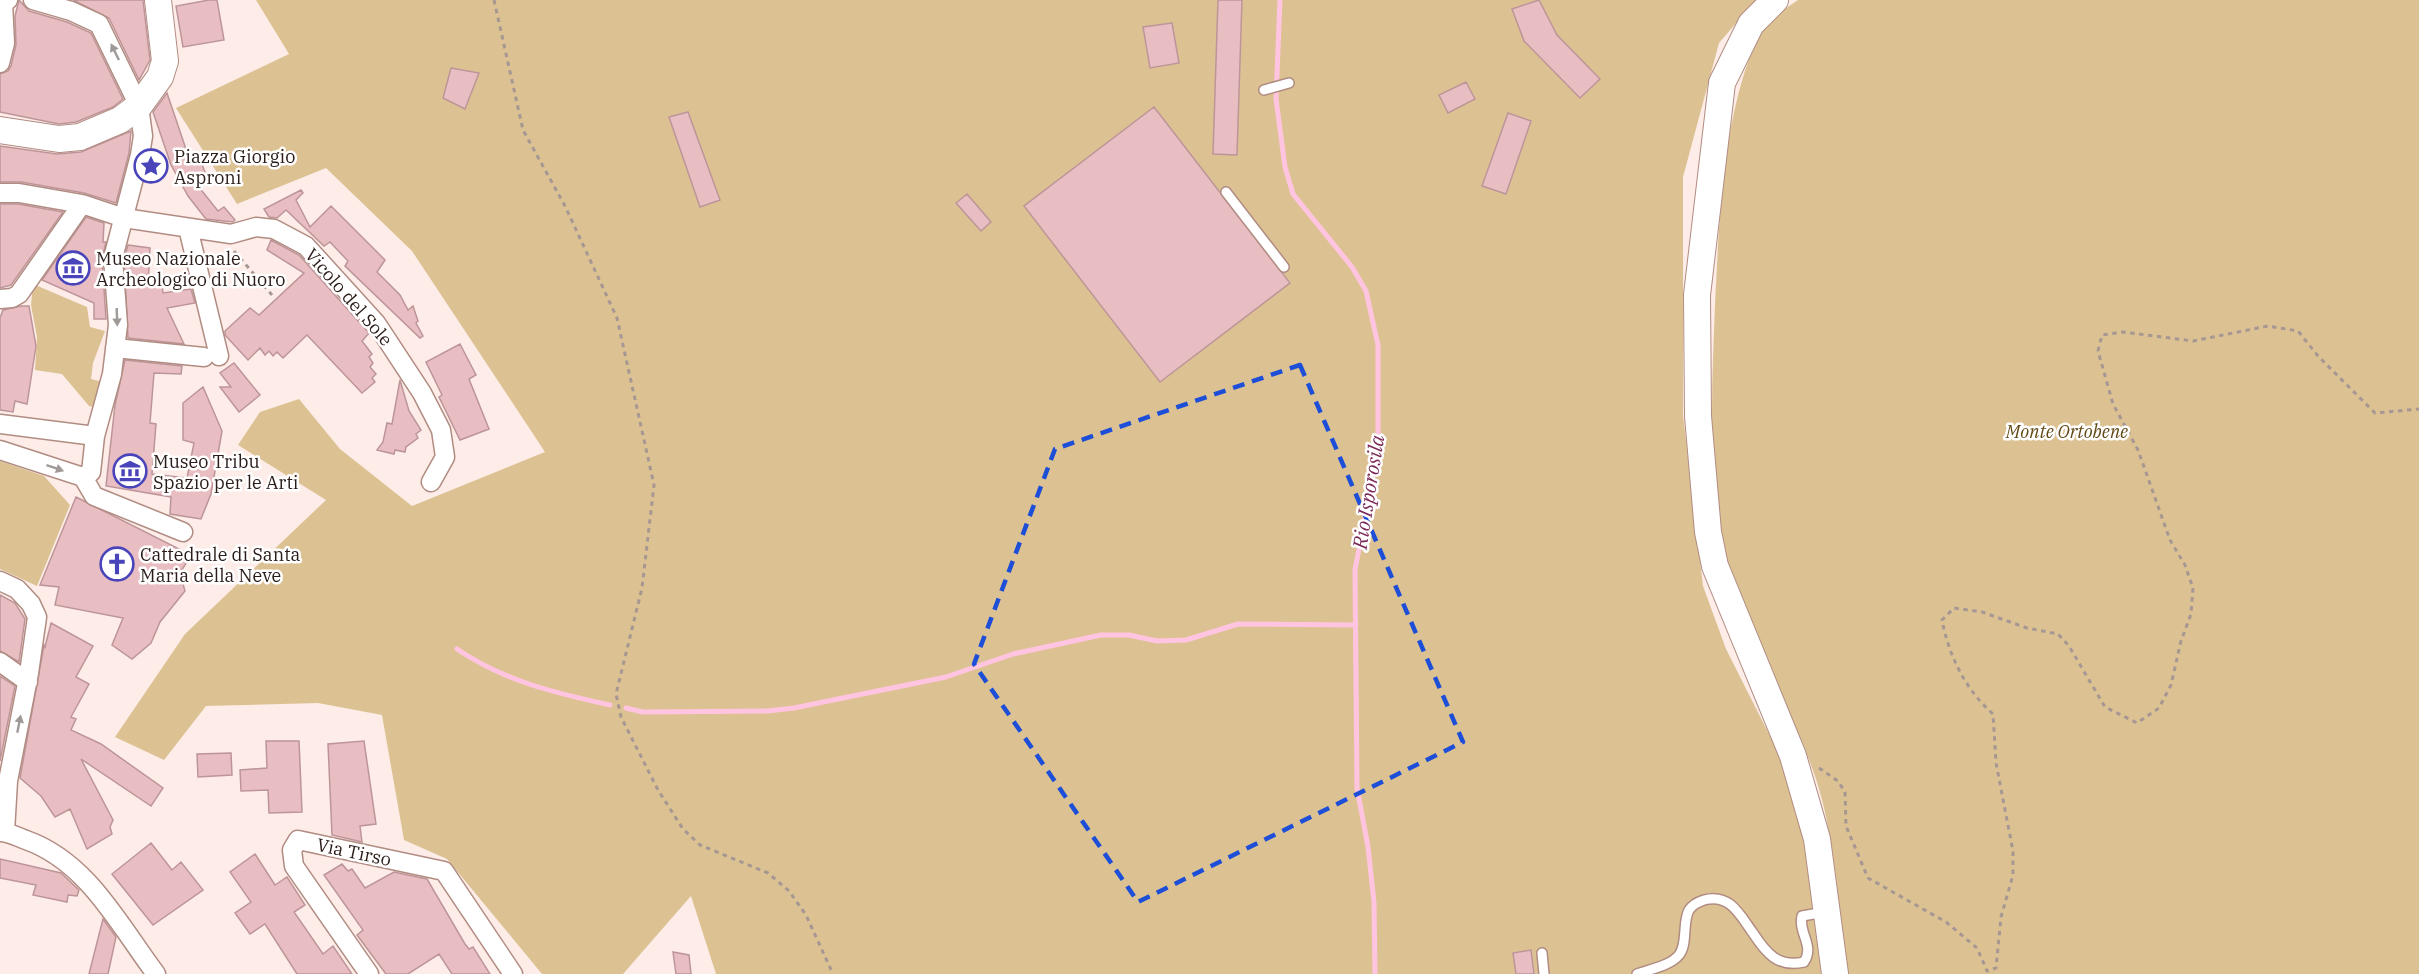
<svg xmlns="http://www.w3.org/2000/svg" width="2419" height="974" font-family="'IBM Plex Serif',serif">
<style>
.green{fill:#dcc293}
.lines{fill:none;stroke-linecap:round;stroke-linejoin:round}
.stream{stroke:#ffc4e0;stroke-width:5}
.building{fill:#e8bec2;stroke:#bd9599;stroke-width:1.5}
.lane-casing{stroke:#b18c82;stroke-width:12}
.street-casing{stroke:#b18c82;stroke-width:21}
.secondary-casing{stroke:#b18c82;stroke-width:28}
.path{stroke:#a79793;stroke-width:3;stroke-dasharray:4.5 4.5;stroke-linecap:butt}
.lane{stroke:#fff;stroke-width:9}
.street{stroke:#fff;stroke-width:18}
.secondary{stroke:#fff;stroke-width:26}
.oneway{fill:#9f9997}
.marked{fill:none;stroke:#1d4ed8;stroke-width:4.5;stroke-dasharray:12 8;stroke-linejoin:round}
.labels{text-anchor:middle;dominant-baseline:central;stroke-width:5;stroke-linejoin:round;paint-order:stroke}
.poi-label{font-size:18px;fill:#2a1c18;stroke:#fff;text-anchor:start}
.street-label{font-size:18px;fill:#2a1c18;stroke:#fff}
.park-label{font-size:18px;font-style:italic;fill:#624a16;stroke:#fff}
.water-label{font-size:20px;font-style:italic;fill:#7c2a58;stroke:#fff}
</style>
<rect width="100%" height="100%" fill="#fdece7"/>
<path class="green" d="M256,0H1756L1719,43L1683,177V415L1703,586L1726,649L1783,762L1810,858L1825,974H716L691,896L623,974H542L447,859L404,840L382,715L318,703L206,706L164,760L115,737L185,634L326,500L238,445L260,412L299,399L340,449L412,506L545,452L412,251L326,168L237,204L176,108L289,54Z
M1798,0H2419V974H1846C1839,910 1836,844 1817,782C1791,703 1743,632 1725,550C1707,471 1712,385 1715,305C1719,223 1723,107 1760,34C1767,20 1785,9 1798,0Z
M33,284L87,307L90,327L105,331L93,363L91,379L103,382L96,408L89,406L62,374L35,370L37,337L31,305Z
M0,461L44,476L70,505L37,586L0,569Z"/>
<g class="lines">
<path class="stream" d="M1280,0L1276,99L1285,167L1293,194L1352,267L1366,291L1378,345V449L1355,570L1357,788L1368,847L1374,902L1375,974
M457,649C504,681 555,693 610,705
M626,708L643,712L767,711L794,708L946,677L1013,654L1101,635H1129L1157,641L1186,640L1238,624L1356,625"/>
</g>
<path class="building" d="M19,0L29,11L67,22L91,33L123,99L113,107L76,122L59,124L0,112V74L8,71L11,66L16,45L15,16Z
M73,0H143L150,60L139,80L109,18Z
M209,0H217L224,40L183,47L176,6Z
M1218,0H1242L1237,155L1213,154Z
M1539,0L1557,35L1600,79L1580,98L1524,41L1512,9Z
M1172,23L1179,63L1150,68L1143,27Z
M451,68L479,73L465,109L443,98Z
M1466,82L1475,99L1448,113L1439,95Z
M167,93L188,155L197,152L207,177L194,181L218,211L224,207L235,220L233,222L206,219L188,196L171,165L153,112Z
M1154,107L1290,283L1160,382L1024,206Z
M688,112L720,200L700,207L669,117Z
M1508,113L1531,121L1506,194L1482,186Z
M131,131L129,153L116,203L84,193L21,182H0V146L57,154L81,152Z
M301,190L303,193L296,200L310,227L331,206L385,260L377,272L400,295L408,310L413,306L418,321L416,323L423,336L420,338L345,266L348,261L330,242L324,246L286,210L277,218L269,217L264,209Z
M967,194L991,222L981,231L956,203Z
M0,204H18L63,212L11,285L0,288Z
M86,217L104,223L103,242H106L102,259L106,319H94V303L42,280Z
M271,240L299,255L369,333L362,341L372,354L369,357L373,363L370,367L376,374L372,378L375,382L362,393L307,335L283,358L277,352L273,356L269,351L265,355L260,348L248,360L225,335V331L250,308L259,315L304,273L267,250Z
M128,245L150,248L148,286L162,285L163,293L191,289L195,303L167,308L184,344L128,338L124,259Z
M21,306H29L36,346L27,404L15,401L13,412L0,410V318L3,310Z
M460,344L476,375L469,379L489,429L460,440L439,397L442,395L426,362Z
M125,360L182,366L181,374L154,373L150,423L156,424L152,474L187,478L194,443L183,440V403L203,387L222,431L211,494L201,519L170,514L171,497L106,486L115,405Z
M234,363L260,395L239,412L220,387H231L220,373Z
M400,380L409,411L421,430L416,434L418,438L406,447L405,452L395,450L394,454L377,450L383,442L387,423L392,424Z
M76,497L191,555L180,573L185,591L160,622L151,643L132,659L112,645L123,618L55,605L59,587L40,585Z
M0,595L15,603L25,619L19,662L0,651Z
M51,623L93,646L76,677L89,684L71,717L76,719L71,730L101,744L163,788L151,806L81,759L113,820L110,827L112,834L87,849L70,809L55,817L41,796L20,778L44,645L45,647Z
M0,676L15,686L0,761Z
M266,741H299L302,812L269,813L268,790L241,791L240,770L267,768Z
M364,741L376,824L360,826L362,842L332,835L328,744Z
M231,753L232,775L198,777L197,754Z
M151,843L172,870L181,862L203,890L153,925L112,874Z
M255,854L275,885L287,877L305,905L294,912L323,954L333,946L352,974H297L265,924L250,934L235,913L251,902L230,872Z
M0,859L61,873L79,890L77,896L68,895L67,902L33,895L36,885L0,878Z
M342,864L348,871L352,869L365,888L394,872L427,879L465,944L469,949L473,947L490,974H452L439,954L408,974H386L357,935L363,930L324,875Z
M103,919L116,937L108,974H89Z
M1531,950L1534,974H1516L1513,953Z
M673,952L689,955L691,974H676Z"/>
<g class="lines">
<g class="lane-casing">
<path id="lane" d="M1264,90L1289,83
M1226,192L1284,267
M1542,953L1544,974
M1637,974C1650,969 1670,966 1679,955C1688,944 1682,923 1689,910C1693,904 1698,902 1704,900C1730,893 1740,915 1753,933C1766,953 1778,968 1804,962C1815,946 1798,933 1802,916L1825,912"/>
</g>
<g class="street-casing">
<path id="street" d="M33,0L71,11L99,24L139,106L143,136L140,155L113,258L118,325L112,374L95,436
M0,63L5,43L3,3L8,0
M0,193H19L82,204L124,218L231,234L256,227L274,229L306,246L376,323L422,393L441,430L445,457L431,482
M188,228L219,356
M0,299L12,298L19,294L82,204
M115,348L204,357
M0,424L95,436L91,472L83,477L0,450
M83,477L94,496L183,532
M0,581L17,589L31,604L37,617L29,673L8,781L5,832
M0,662L28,682
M0,832C9,832 18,837 26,840C88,862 119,925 156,974
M369,974L294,866L292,850L298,840L444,871L513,974"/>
</g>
<g class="secondary-casing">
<path id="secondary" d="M1775,0L1751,24L1722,83L1697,295L1698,416L1708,532L1715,566L1793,756L1817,839L1835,974
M0,130L59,139L80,137L120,120L139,106L160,77L165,61L158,0"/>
</g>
<path class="path" d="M494,0L523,130L565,206L617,318L654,485L642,588L616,694L621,717L658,790L683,829L700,845L768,873L789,891L806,915L833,974
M234,251L272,295
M1819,768L1838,781L1845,792L1846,826L1868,878L1946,922L1977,948L1987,971L1996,968L2001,917L2013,875V851L1996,763L1993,714C1965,689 1949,656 1942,620L1954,608L1982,612L2027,628L2058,634L2069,646L2105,707L2137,723L2159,708L2171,685L2181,641L2191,614L2193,588L2185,565L2170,540L2138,450L2113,404L2098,351L2102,335L2123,332L2193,341L2268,326L2298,331L2318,356L2375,413L2419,409"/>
<use href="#lane" class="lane"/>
<use href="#street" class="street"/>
<use href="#secondary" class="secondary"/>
</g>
<defs><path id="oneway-solid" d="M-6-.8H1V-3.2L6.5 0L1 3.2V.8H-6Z" transform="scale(1.5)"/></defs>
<g class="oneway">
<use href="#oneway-solid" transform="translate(115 52) rotate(-116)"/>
<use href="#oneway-solid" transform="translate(117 317) rotate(88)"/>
<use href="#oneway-solid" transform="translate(55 468) rotate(19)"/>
<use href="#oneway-solid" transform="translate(19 724) rotate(-79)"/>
</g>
<path class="marked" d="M1300,365L1463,742L1138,902L974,664L1055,449Z"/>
<defs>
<g id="sight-ring" transform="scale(1.725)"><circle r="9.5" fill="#fff" stroke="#4a44bb" stroke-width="1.5"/><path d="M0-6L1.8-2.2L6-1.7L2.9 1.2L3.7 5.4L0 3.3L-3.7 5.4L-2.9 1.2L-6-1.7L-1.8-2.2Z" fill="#4a44bb"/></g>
<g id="museum-ring" transform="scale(1.725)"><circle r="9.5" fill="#fff" stroke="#4a44bb" stroke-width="1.5"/><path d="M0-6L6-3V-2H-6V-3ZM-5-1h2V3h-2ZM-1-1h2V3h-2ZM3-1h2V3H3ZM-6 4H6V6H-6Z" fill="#4a44bb"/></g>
<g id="church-ring" transform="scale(1.725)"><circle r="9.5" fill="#fff" stroke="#4a44bb" stroke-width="1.5"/><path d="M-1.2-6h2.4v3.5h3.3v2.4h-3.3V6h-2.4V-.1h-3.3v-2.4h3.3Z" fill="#4a44bb"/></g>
</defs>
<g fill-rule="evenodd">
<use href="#sight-ring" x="151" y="166"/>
<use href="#museum-ring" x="73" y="268"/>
<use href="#museum-ring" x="130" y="471"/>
<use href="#church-ring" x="117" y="564"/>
</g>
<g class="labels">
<g class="poi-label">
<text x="174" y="156">Piazza Giorgio<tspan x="174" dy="21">Asproni</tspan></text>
<text x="96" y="258">Museo Nazionale<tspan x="96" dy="21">Archeologico di Nuoro</tspan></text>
<text x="153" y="461">Museo Tribu<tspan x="153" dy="21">Spazio per le Arti</tspan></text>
<text x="140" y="554">Cattedrale di Santa<tspan x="140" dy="21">Maria della Neve</tspan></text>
</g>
<g class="street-label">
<text transform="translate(349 297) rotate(49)">Vicolo del Sole</text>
<text transform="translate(354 852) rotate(12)">Via Tirso</text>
</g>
<g class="park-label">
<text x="2067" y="431">Monte Ortobene</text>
</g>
<g class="water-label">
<text transform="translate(1368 492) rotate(-81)">Rio Isporosila</text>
</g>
</g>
</svg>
